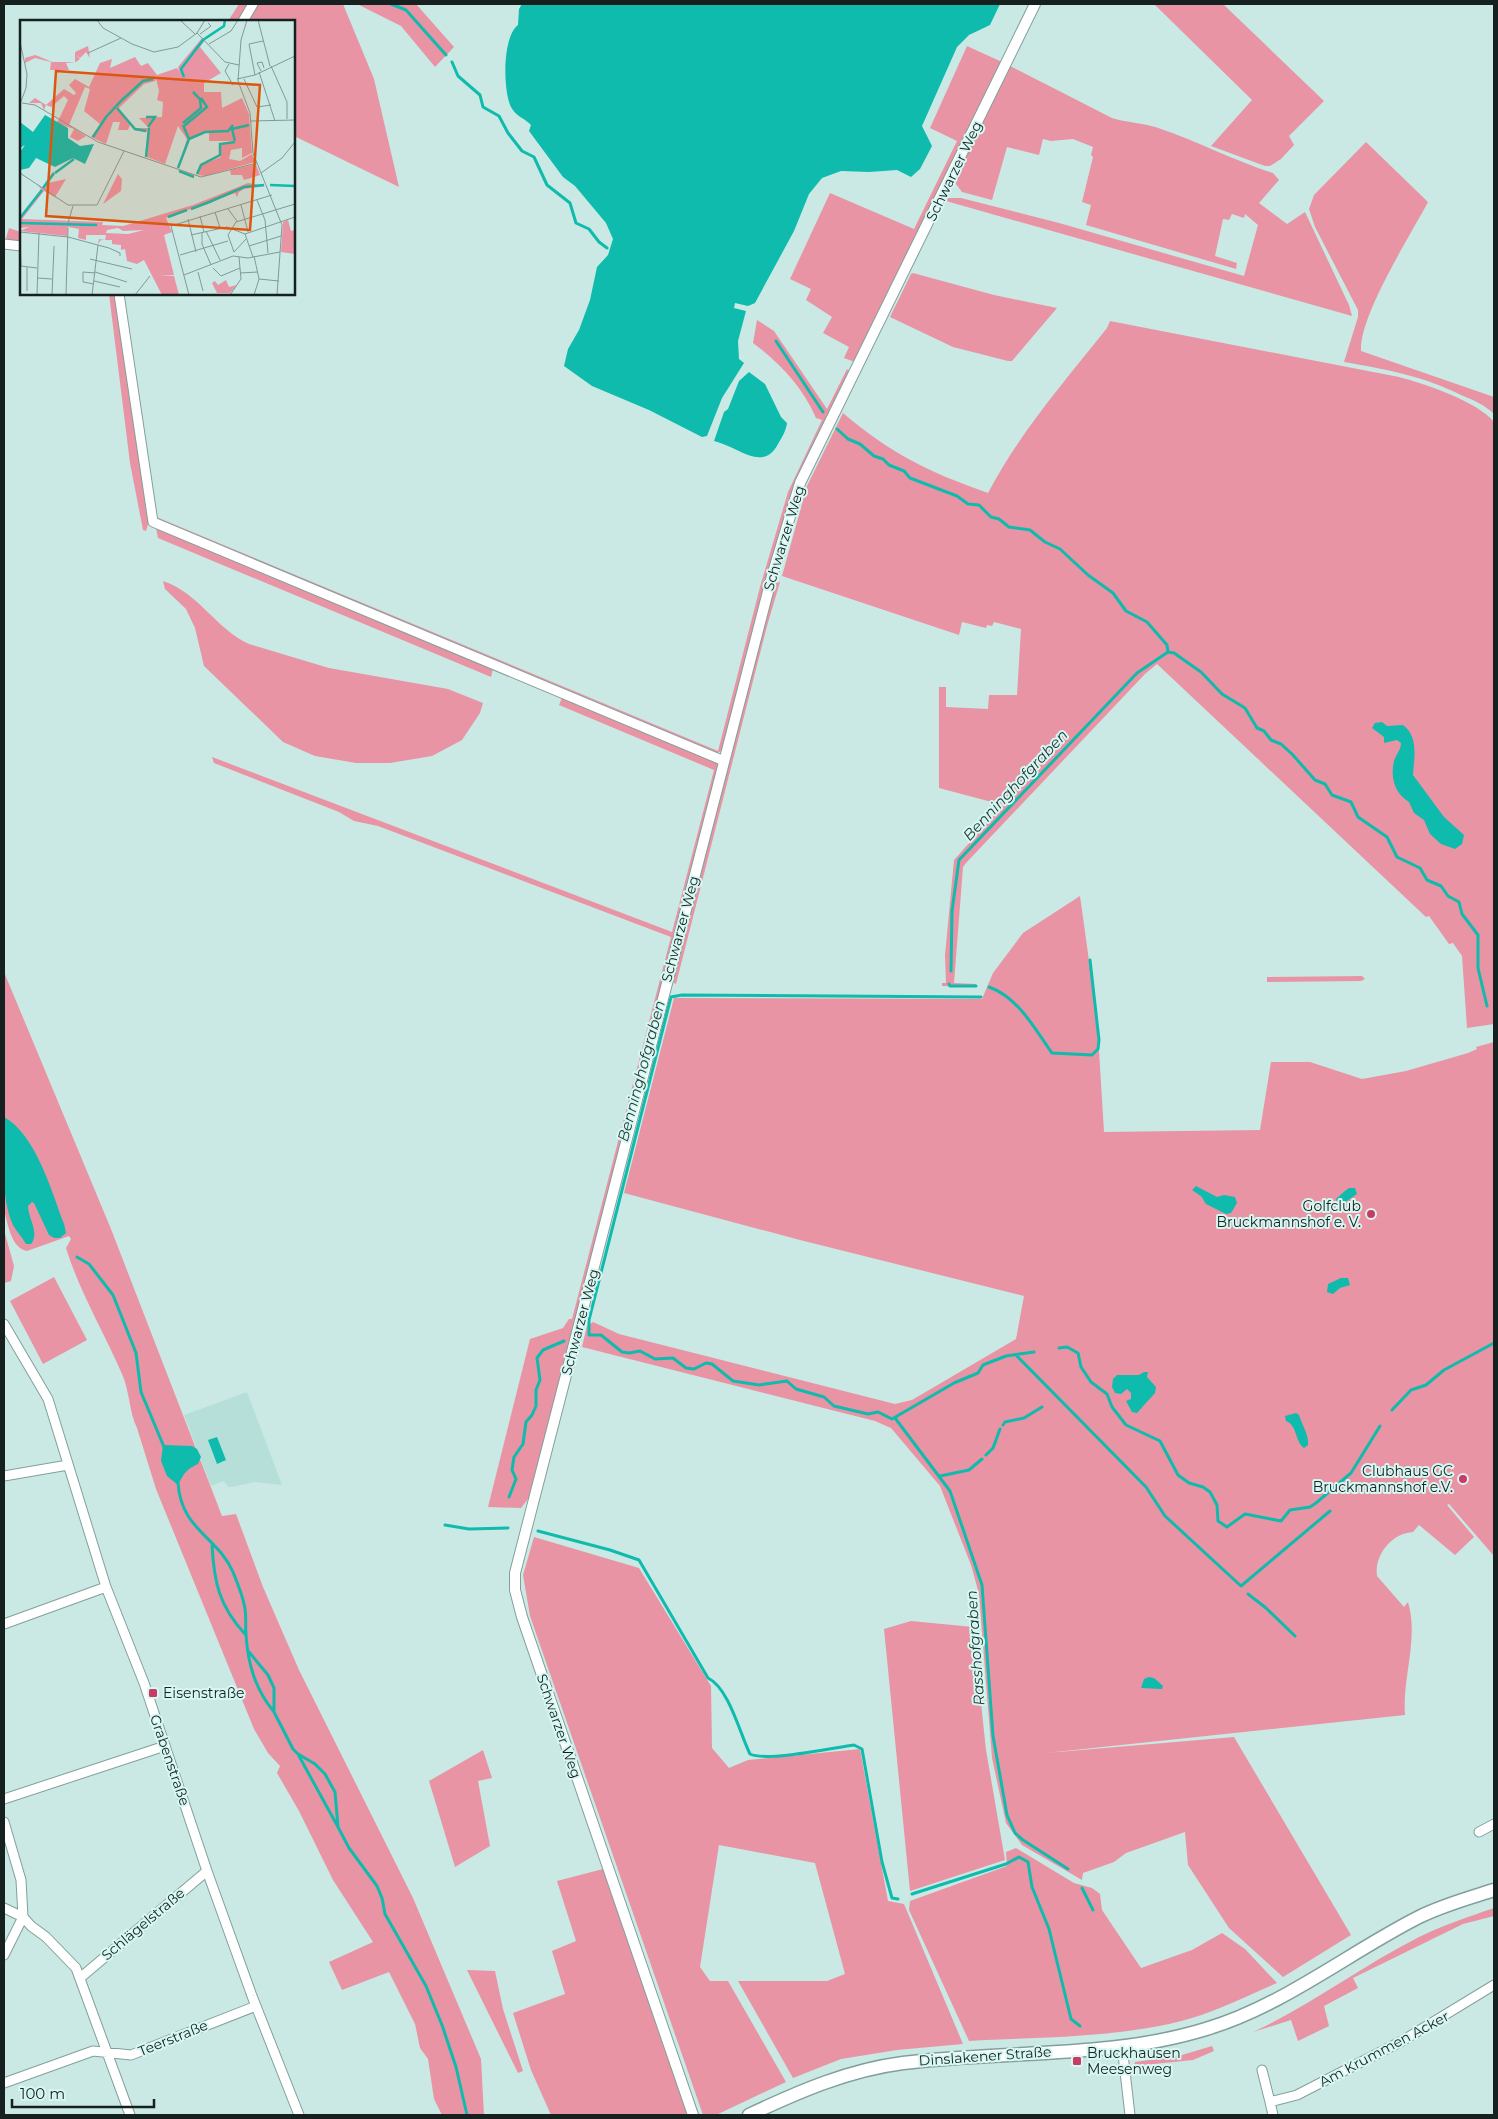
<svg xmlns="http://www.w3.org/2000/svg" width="1498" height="2119" font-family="Montserrat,sans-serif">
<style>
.built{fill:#b7dfd9}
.green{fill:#e894a4}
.water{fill:#0ebbad}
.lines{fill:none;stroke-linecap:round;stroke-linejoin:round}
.stream{stroke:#0ebbad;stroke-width:3}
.minor-casing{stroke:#82a09b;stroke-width:11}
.tertiary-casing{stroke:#82a09b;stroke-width:12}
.secondary-casing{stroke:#82a09b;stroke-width:15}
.minor{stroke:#fff;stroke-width:9}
.tertiary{stroke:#fff;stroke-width:10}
.secondary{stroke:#fff;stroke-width:12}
.poi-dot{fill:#c93b64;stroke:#d7f7f2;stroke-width:2}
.labels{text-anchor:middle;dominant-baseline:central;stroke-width:4;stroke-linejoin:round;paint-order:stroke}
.street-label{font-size:14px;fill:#15201f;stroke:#d7f7f2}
.poi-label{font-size:14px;fill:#15201f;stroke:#d7f7f2;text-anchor:end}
.water-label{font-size:15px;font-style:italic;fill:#1f3733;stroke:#d7f7f2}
.inset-river{fill:none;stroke:#0ebbad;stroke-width:2.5}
.inset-road{fill:none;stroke:#829995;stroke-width:1}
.view{fill:#dd560d;fill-opacity:0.15;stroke:#dd560d;stroke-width:2.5}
.inset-edge{fill:none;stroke:#15201f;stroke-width:2.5}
</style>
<rect width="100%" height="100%" fill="#cae9e4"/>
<path class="built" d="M247,1392L282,1485L254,1482L233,1487H228L224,1481L211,1486L184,1415Z"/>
<path class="green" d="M239,4H249L239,21H228Z
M258,4H343L374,79L399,187L294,136V21H247Z
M357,4H416L454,47L435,67L401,26Z
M1154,4H1223L1324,101L1289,136L1294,145L1281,159L1270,166H1265L1211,146L1252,100Z
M967,46L1002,62L855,362L844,358L849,347L823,333L832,317L806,300L811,289L790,279L830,193L914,229L957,141L930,128Z
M1008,65L1112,118C1128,123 1146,123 1161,129C1199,142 1235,161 1273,173L1279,180L1259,203L1287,224L1305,212L1349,305L1352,316L946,201L947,198H961L1059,223L1244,276L1258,225L1245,214L1244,218L1232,214L1229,220L1223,219L1215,256L1237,263L1236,269L1086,225L1091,205L1082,202L1093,157L1091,155L1093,147L1073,139L1051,141L1043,139L1039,155L1007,147L992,200L962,192L953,180Z
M1366,142L1428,202C1410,236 1359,316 1361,351L1494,397V414C1485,405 1473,400 1461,395C1423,376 1385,369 1344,362L1358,317V310L1315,227L1309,209L1314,195Z
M9,228L21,232V244L5,242Z
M913,273L994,295L1057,308L1012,361H1008L953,347L890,317L911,274Z
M109,294H118L149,521L146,531L143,530L130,463Z
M757,320L774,331L827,409L847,369L850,372L797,480L723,749L718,753H713L158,522L154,516L718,751L760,587L788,492L822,420L816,418C803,387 779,362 753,343Z
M1110,321L1399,377C1425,384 1477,401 1494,422V1024L1467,1028L1462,956L1453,943L1449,944L1429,916L1426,917L1157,664L1145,674L966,863L963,867L954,983L976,984L977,987L942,986V983H946L945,955L954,860L1003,805L939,788V687H946V707L988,709L989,695H1017L1021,629L994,622L992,626L987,625L986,628L962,622L959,635L782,576L807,486L843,413C891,454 929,472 988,493C1020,432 1065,381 1107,328Z
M156,528L493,669L491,677L158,538Z
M163,581C199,593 216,629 249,644L329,668L448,689L483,703L480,713L462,740L432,756L390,763H356L315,756L283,742L204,666L195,628L186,609L165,589Z
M780,582L767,626L676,984L672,982L775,583Z
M562,698L716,762L719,765L531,1495L521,1508L488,1507L530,1339L563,1328L569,1319H572L671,937L378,826L354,821L339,812L214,763L212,757L672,932L714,770L559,705Z
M1080,896L1097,1018L1104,1132L1260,1130L1271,1062H1310L1362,1079L1406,1071L1468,1053L1477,1049L1476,1047L1494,1042V1556L1449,1504L1447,1505L1474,1537L1455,1555L1419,1525L1413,1532C1392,1533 1374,1555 1377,1576L1404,1607L1408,1602C1419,1639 1402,1678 1405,1715L1046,1753L1234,1737L1351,1935L1283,1977L1229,1928L1188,1865L1185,1832L1126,1853L1114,1862L1083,1873L1082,1880L1022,1845L1006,1823L992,1758L979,1594L971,1565L940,1486L891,1428L875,1421L582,1347L587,1326L593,1322L619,1334L895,1404L912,1400L1016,1339L1024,1296L800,1240L624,1193L674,998L982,999L993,973L1023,933Z
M4,972L111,1229L222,1516L236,1514L263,1587L299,1670L413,1898L481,2059L484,2115H442L434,2099L428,2059L420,2048L415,2024L389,1972L342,1990L329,1962L373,1942L333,1880L299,1811L277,1773L280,1766L268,1753L254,1729L156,1489L137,1428C129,1412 130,1392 122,1374C104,1332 80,1293 66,1248L71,1239L69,1236L27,1251C11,1248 8,1224 4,1210Z
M1362,976L1365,979L1361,981L1267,982V977Z
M4,1230L14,1266L11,1281L4,1283Z
M54,1277L87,1340L43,1364L10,1301Z
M534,1537L639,1568L711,1686L712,1748L729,1768L748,1760L860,1749L888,1901L904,1904L963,2044L897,2050L841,2059L793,2078L738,1981H827L845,1974L815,1863L719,1845L700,1967L710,1981H728L786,2082L716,2115H703L530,1616L523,1575Z
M911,1621L973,1627L986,1750L1005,1860L910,1891L884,1629Z
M483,1750L492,1778L478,1781L490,1846L455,1867L429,1781Z
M1016,1848L1074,1883L1092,1888L1100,1894L1102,1910L1141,1968L1192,1950L1222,1933L1245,1949L1277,1983C1249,1995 1221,2009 1192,2018C1125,2038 1039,2037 969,2041L909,1910L910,1901L1007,1866L1006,1852Z
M603,1869L688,2115H551L531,2070L513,2013L565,1994L552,1951L576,1941L557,1881Z
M1494,1908V1916L1463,1924L1353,1978L1358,1988L1324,2006L1329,2026L1298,2041L1291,2020L1253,2032C1311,2005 1362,1966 1419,1937C1443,1925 1468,1917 1494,1908Z
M467,1970L495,1971L503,2009L523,2071L518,2073Z
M1212,2046L1214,2051L1193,2060L1134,2066L1135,2062L1182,2055Z"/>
<path class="water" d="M522,4H1000L990,25L969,35L957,47L922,126L932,146L920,169L911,177L897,170L869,172L841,171L822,178L809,194L794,231L755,303L748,306L735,303L734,308L746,311L738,341L739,359L744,363L722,398L707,436L702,437L649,410L592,386L564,366L568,349L579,330L590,300L597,267L608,255L613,239L606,223L575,186L563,177L529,131L531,125C525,118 516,117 511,107C503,91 502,37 518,25L519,9Z
M749,372L765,384L781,417L787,423C786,431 782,437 778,444C763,473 737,446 714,441L724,412L728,409L739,381Z
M1382,722L1387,726L1403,725C1419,737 1414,758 1413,775L1444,817L1464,835L1462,844L1455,849L1441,844L1430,834L1424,820L1414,813L1409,802C1395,794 1390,778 1394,761C1396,754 1401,750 1401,743L1397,740L1384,743V737L1372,728L1375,723Z
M4,1117C36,1135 51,1190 64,1224L66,1233L60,1238H54L49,1235L34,1203L32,1202L28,1206C28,1218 40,1233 31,1244H26C22,1237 17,1232 13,1225C0,1198 4,1148 4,1117Z
M1196,1186L1217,1197L1224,1195L1235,1197L1237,1203L1231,1213L1226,1214L1206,1204L1201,1196L1192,1190Z
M1349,1188H1355L1357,1194L1344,1203L1338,1204L1336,1199C1338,1197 1346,1190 1349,1188Z
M1341,1278H1348L1350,1285L1340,1288L1333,1294L1327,1292L1328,1284Z
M1144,1372H1148L1147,1377L1156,1387L1155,1393L1137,1413L1132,1412L1126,1401L1131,1399V1393L1127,1389L1121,1394L1115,1393L1112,1387L1113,1379L1117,1375H1139Z
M1296,1413L1299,1415C1302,1425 1309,1435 1308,1445L1304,1448C1294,1440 1298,1426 1286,1421L1285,1416Z
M217,1437L226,1460L217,1464L208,1440Z
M163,1445L192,1446L197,1449L201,1457L198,1464C185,1470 184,1474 178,1485L167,1476L161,1461Z
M1149,1677L1154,1678L1163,1686L1162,1689L1141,1688L1144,1679Z"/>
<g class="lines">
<path class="stream" d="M391,4L406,10L446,55
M452,62L458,76L480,95L483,107L499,116L508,133L522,151L534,157L547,185L570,203L576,223L589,229L599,242L607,248
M776,341L823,412
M837,429L848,439L860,444L874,456L883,459L889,465L904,471L910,478L957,496L968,504L979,505L991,517L999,519L1009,527L1030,530L1045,542L1060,549L1088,575L1113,593L1126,611L1147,622L1167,645L1168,652L1174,653L1201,672L1222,694L1245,708L1257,728L1264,731L1271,740L1281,744L1292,754L1315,780L1325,784L1332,795L1351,802L1358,817L1387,837L1397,857L1420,868L1427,880L1441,886L1448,896L1459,902L1462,914L1478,935V968L1487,1006
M951,971L952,911L959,860L1137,673L1168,652
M949,984L950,986H976
M989,987C1019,998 1034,1028 1052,1053L1092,1055L1098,1049L1099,1040L1090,960
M981,997L682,995L671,997L589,1320V1335H601L622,1352L629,1353L640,1351L655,1359L673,1358L686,1368L694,1369L706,1363L712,1364L733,1381L759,1385L787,1381L796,1389L824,1397L834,1406L868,1414L878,1412L892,1419L954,1383L978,1373L983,1365L1006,1356L1034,1352
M77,1257L89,1264L113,1295L136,1353L141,1392L164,1447
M1059,1348L1067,1347L1078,1353L1081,1367L1091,1382L1107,1394L1112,1407L1126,1425L1160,1441L1178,1475L1189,1483L1203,1487L1210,1492L1217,1505L1218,1521L1227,1527L1245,1514L1281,1521L1290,1510L1310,1507L1316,1503L1351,1473L1380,1426
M1016,1355L1146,1487L1165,1516L1241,1586L1330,1511
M1392,1410L1411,1390L1426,1385L1444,1370L1494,1343
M895,1418L950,1491L982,1585L993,1736L1007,1815L1015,1833L1023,1840L1068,1869
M1003,1425L1005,1422L1024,1418L1042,1407
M986,1455L993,1448L1000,1429
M940,1476L969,1470L982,1459
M178,1483C181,1530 218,1537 233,1572C237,1582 242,1594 244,1604C247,1614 245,1625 246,1635C248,1664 255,1689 274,1712
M509,1497L516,1479L512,1470L514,1457L523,1444L526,1422L532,1415L536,1406V1390L540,1380L537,1358L543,1350L564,1341
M445,1525L469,1529L508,1528
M538,1531L610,1550L639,1560L708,1678C729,1688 740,1734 750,1754C768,1762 832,1748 854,1745L862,1749L882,1862L892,1898L898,1899
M212,1545C214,1582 219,1606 245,1634
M1248,1594L1266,1608L1295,1636
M249,1652L268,1675L274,1688V1712L293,1749L298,1754L315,1764L325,1774L335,1792L338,1827L349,1848L377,1886L382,1898L385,1914L426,1986L442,2025L456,2067L467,2115
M299,1756L338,1827
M1082,1888L1093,1910
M912,1894L1006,1864L1019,1857L1028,1862L1032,1887L1049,1929L1071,2019L1080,2026"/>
<g class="minor-casing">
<path id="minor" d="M243,21L253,4
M4,244L21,246
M119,294L153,522L724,761
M4,1324L48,1399L106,1587L144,1683L207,1871L252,1996L299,2115
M4,1476L68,1465
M4,1624L106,1587
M4,1799L165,1746
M4,1822L21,1880L23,1917L4,1955
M1479,1832L1494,1824
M4,1908L23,1917L31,1926L46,1937L76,1968L130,2115
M80,1978L207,1871
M1122,2046L1130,2115
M1262,2070L1270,2102
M4,2083L93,2051L131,2055L256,2006
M1273,2115L1270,2102L1297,2095L1402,2041L1494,1985"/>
</g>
<g class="tertiary-casing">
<path id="tertiary" d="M693,2115L522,1617L515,1590V1573L772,576L800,483L1035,4"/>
</g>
<g class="secondary-casing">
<path id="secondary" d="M749,2115C798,2092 848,2070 903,2063C1003,2050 1109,2059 1206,2029C1283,2006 1348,1953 1419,1917C1443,1905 1469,1898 1494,1890"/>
</g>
<use href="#minor" class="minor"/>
<use href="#tertiary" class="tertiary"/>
<use href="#secondary" class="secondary"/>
</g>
<g class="poi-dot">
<circle cx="1371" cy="1214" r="5"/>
<circle cx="1463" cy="1479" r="5"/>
<rect x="148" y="1688" width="10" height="10" rx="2.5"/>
<rect x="1072" y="2056" width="10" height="10" rx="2.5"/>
</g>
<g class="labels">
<g class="street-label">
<text transform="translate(954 171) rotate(-64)">Schwarzer Weg</text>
<text transform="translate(784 538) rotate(-73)">Schwarzer Weg</text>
<text transform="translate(680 929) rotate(-75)">Schwarzer Weg</text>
<text transform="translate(580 1322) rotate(-75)">Schwarzer Weg</text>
<text transform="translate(559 1726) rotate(71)">Schwarzer Weg</text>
<text transform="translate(170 1760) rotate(71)">Grabenstraße</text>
<text transform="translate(143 1924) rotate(-40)">Schlägelstraße</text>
<text transform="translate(173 2038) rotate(-22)">Teerstraße</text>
<text transform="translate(1384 2049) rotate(-28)">Am Krummen Acker</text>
<text transform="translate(985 2056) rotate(-4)">Dinslakener Straße</text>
</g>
<g class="poi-label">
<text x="1361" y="1206">Golfclub<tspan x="1361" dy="16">Bruckmannshof e. V.</tspan></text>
<text x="1453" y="1471">Clubhaus GC<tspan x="1453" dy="16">Bruckmannshof e.V.</tspan></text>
<text x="163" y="1693" text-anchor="start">Eisenstraße</text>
<text x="1087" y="2053" text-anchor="start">Bruckhausen<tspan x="1087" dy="16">Meesenweg</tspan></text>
</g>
<g class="water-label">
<text transform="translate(1015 785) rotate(-47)">Benninghofgraben</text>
<text transform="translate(641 1071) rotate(-75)">Benninghofgraben</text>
<text transform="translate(975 1648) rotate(-94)">Rasshofgraben</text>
</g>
</g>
<g transform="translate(20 20)">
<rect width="275" height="275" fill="#cae9e4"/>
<path d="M182,18L185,20L180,27L201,53L184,63V72H201L202,88L222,78L229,94L232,133L222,138V128L211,130L209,139L220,141L232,134L235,142L185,156L178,155L181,145L201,137L200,125L216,121L213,114L214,121H189V113L193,112H186L170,119L158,148L167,119L158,106L145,144L127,137L129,108L119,98L142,97L143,82L137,80L139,71L136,58L135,61L124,64L98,89L115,108H128L127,112L115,110L110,105L108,110H98L100,102H93L86,124L71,117L80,104L64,91L70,69L65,67L49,105L66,116L58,121L50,117L54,109L37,103L48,80L44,76L31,87L26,85L24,90L21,83H9L15,78L26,85L44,69L54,75L56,73L49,65L55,59L69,67L80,43L92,39L90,48L115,37L121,46L128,43L137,55L157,48L159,51L158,47ZM68,26L70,38L66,32L60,38L56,35L60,39L56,42L46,43L49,50H30L31,42L15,38L5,43V38L15,35L18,36L32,42H55V32ZM236,144L240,155L224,160L222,155H211L210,150ZM33,152L35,154L28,163L46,159L35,177L52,187L49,197L52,187L24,171L2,199L83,202L82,205L103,206L173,185L228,163L246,166L224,169L219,172L217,177L215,173L146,198L152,212L144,215L154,255L139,256H154L159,275H142L124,240L117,244L107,241L105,229L101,230V225L92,224V220H81L78,224L79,219L85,220L86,215H66V220L58,218L59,209L48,207L47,216L0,211L9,207L0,208V196L21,169L17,164L22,168ZM98,208L103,211L124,210L108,214L86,213L87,210ZM98,154L102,159L101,171L83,184ZM268,200L271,211L275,210V234L261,232L263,202ZM206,260L209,267L217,265L210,273H197L192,263L195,261L198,265Z" fill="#e894a4" fill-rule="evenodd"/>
<path d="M25,95L48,108V118L60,126L74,124L65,144L53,138L35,147L16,138L9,148L0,150V132L5,125L0,128V102L13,112Z" fill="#0ebbad"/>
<path class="inset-river" d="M164,57L161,49L183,20L204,6L205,0M97,88L115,109L126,111M126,97H135L128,107M163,103L181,88L180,79L173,72M164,106L187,87L181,78M73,117L86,97L102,80L123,61L133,59M169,119L185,112L208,111L213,105M215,121L212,109L229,105M126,137L129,108M158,148L169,119L163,105M159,151L174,157M35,153L54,139M177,154L181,145L200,135V124L215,122M250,165L275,166M23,168L34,153M187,183L224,167L244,165M171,189L192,181M148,197L167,190M0,198L22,170M0,203L77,205"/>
<path class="inset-road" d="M77,0L83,8L112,24L134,32L158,27L177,13M160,0L175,14M227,0L221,20L218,61L230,93L233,133L262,205L257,275M238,0L250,46M177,13L205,42L219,45M177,13L185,0M180,14L191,6L188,3M0,22L7,54L6,68L0,84M189,24L211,11L218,0M68,33L101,18M209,44L205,51L213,65M251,46L267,82V99M241,51L237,43L242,42L244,48M239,52L255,101M235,55L229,24L243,21M217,59L235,55L275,36M224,59L237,87L251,85M2,83L15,85L78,122L181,157L237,143M231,101L275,100M0,153L48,185H77L104,131M241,153L262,138L275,122M237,180L245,200L248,233M221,185L228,212M208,189L217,201M195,192L200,208M180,196L184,212M168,199L176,232M48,203L53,186M186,211L200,240M0,212L48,217L89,228L100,233V236M182,212V224L191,245M225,214L275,197M225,214L233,237M171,215L207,207L225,214M0,220L1,246M229,226L261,216M214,232L208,215L216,202L275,184M214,232L226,219M160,235L208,221M70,239L112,249M1,246L17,248M7,247V271M193,248L201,256L220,248M75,252L107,262M178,252L183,271M220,253L238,252M164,255L213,236L228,238L260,232M17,258L32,259M239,259L259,261M74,261L100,267M74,264L63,262V252L75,253M17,275L19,213M32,275L34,226M46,275L48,208M72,275L78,225M115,275L130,256M169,275L151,206L252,175M210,275L221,259L219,237M234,275L239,259L234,236"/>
<path class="view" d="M36,51L240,65L230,210L26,196Z"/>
<rect width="275" height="275" class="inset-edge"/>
</g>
<rect width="1498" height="2119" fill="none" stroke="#15201f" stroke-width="10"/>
<path d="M12 2099v8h142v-8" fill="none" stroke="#15201f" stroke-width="2.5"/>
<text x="20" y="2099" font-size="15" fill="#15201f" stroke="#d7f7f2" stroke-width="4" paint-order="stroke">100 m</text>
</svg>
